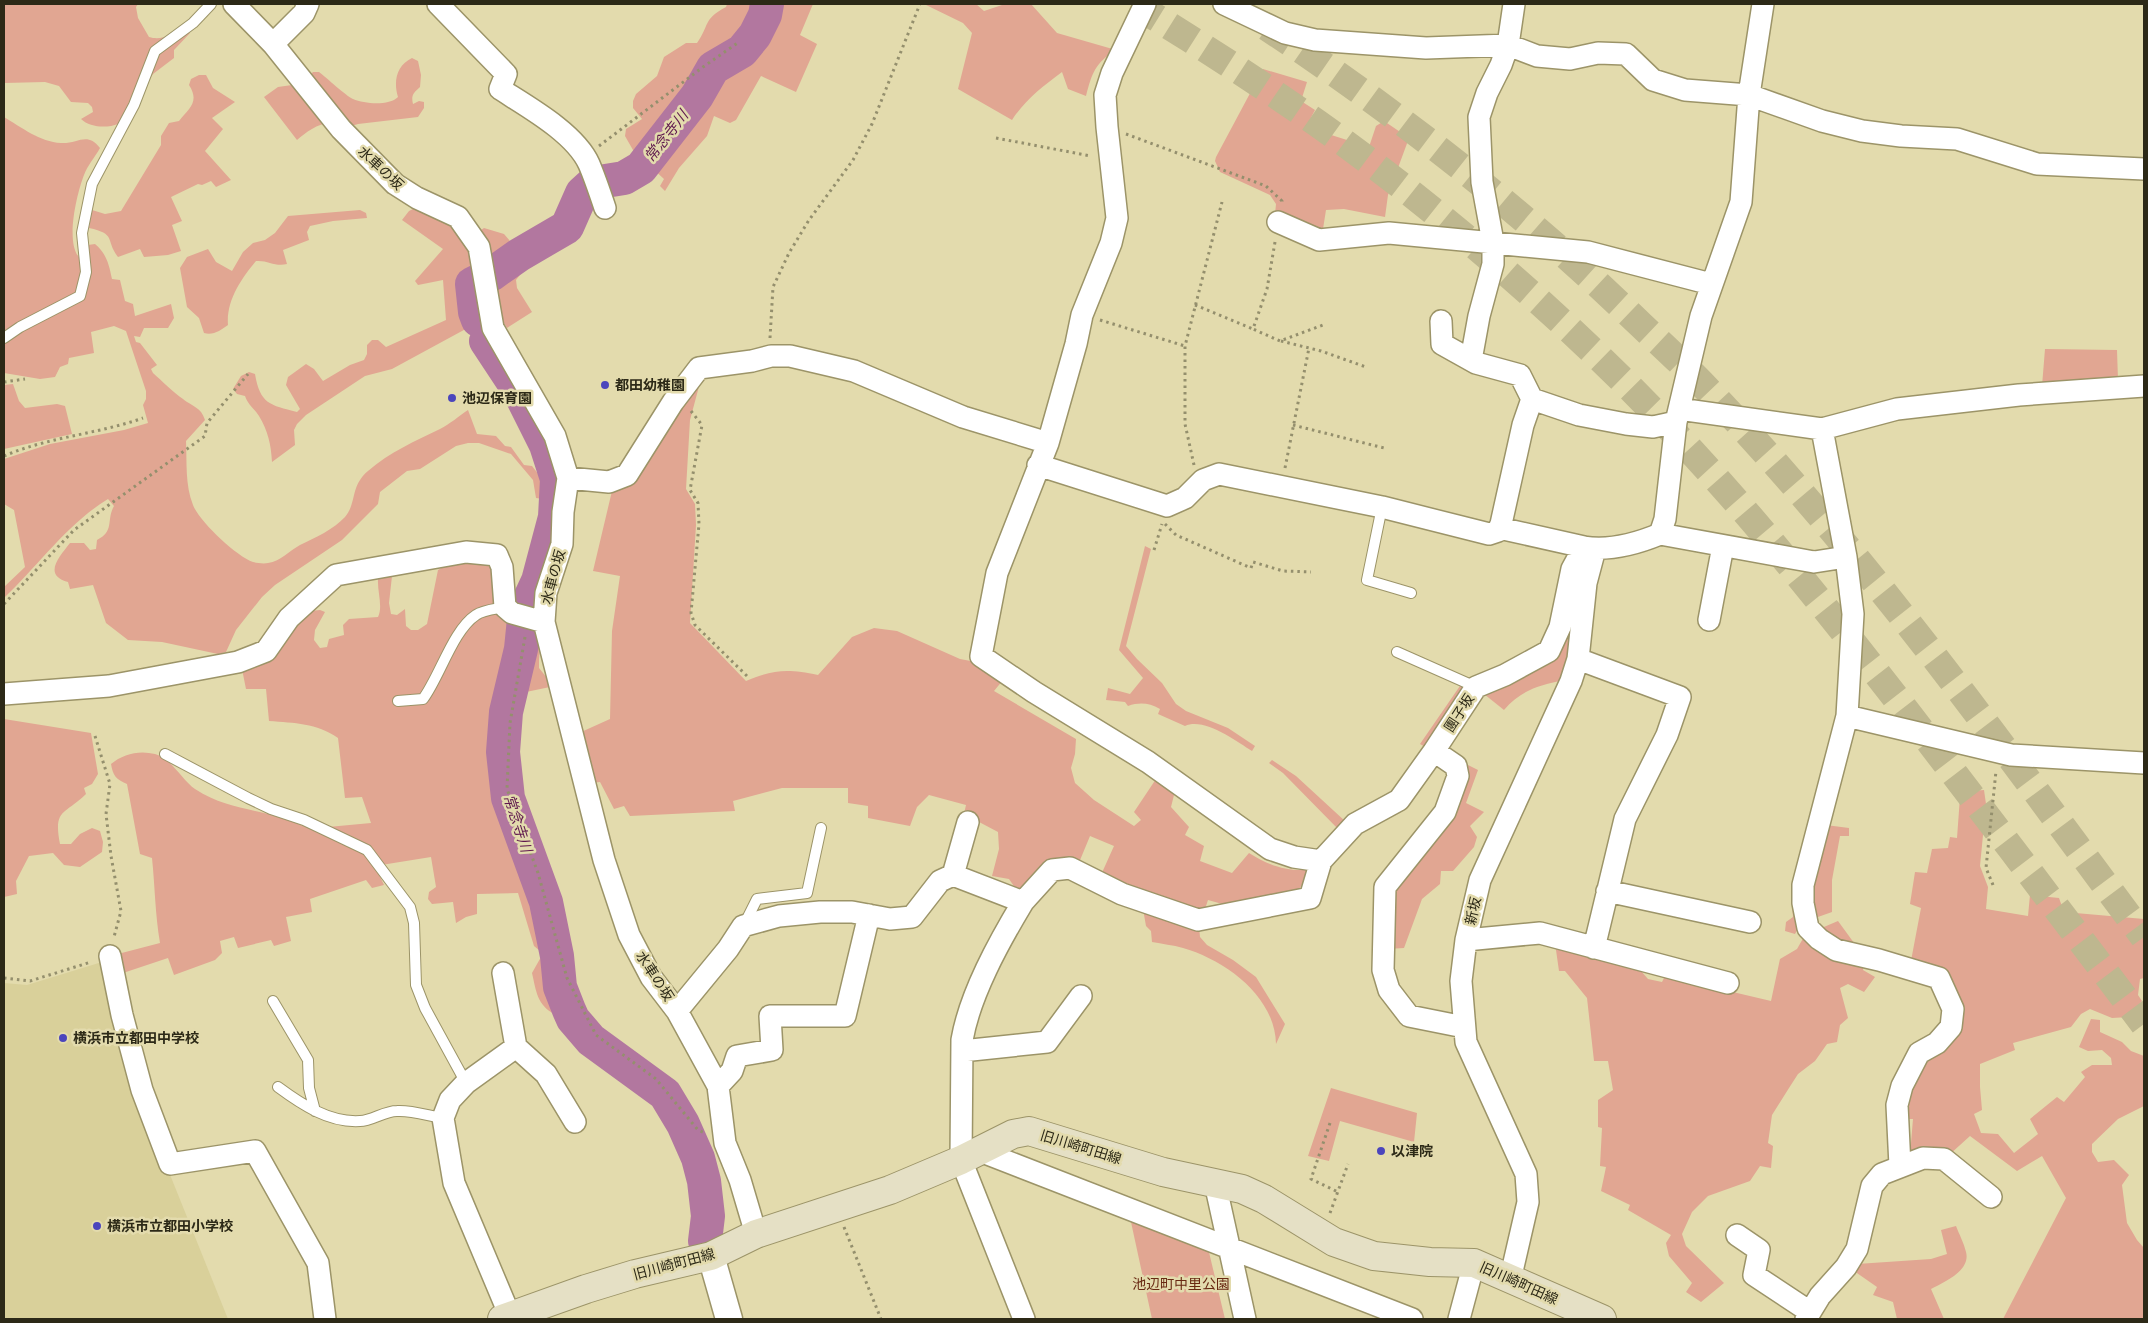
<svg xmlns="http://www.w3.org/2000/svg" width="2148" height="1323" font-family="Helvetica,'Noto Sans JP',sans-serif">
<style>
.built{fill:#d9d09a}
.green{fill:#e1a692}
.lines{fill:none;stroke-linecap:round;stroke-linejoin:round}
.river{stroke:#b2779f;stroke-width:34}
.motorway-tunnel{stroke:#beb78f;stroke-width:28;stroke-dasharray:28 14;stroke-linecap:butt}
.service-casing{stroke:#9c9468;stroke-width:12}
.minor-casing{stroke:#9c9468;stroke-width:24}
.tertiary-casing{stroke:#9c9468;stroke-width:29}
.secondary-casing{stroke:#9c9468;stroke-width:30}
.path{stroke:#948f6d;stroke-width:3;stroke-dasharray:2.5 4;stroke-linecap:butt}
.service{stroke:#fff;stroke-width:10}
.minor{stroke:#fff;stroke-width:21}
.tertiary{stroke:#fff;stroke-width:26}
.secondary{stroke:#e5e0c5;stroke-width:28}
.poi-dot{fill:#4b45bc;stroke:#e3dbad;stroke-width:2}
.labels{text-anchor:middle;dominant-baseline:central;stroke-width:5;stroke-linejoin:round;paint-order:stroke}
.street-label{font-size:14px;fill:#2c2917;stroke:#e3dbad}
.poi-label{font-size:14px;font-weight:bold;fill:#2c2917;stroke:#e3dbad;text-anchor:start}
.park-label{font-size:14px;fill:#682912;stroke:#e3dbad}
.water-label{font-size:15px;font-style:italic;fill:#5f184e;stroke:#e3dbad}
</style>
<rect width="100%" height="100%" fill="#e3dbad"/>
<path class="built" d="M102,962L136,1090L228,1319H4V983L27,985Z"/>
<path class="green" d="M4,4H138L136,7L138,18L149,37C166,42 172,29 190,33L174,50V58L153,74L118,124C108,128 90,128 81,119L93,112L92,107L88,103L71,102L59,86L45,82L4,83Z
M727,4H813L800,35L817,44L796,92L761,76L736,120L730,123L714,116L707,136L679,168L665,191L660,186L664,179L652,168L643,175L635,177L632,168L637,157L625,136L626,129L642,119L633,108V101L636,94L657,76L664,57L686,43H697C710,25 702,20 726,7Z
M924,4H976L984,11L1005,4H1031L1057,33L1116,50C1095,63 1092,73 1086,96L1068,89L1062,72C1042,87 1025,100 1012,120L958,89L972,33L963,23Z
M412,58L418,61L421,75L420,87C413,93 411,96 413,104L419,101L424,102V108L418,117L358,124C348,128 340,124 330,123C318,123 305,133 297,140L264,97L278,87L292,85L299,95L305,93L307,78L313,72H319C327,78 346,96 353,99C365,104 389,106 398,97C393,81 397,65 412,58Z
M1263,69L1307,82L1301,101L1315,110L1306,127L1369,147L1376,126L1384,121L1409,138L1388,195L1385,217L1344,209L1326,210L1323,229L1302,225L1275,214L1276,204L1270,195L1220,172L1215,161L1216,157Z
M199,75H206L213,88L235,102L212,118L223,129L205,151L231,180L216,187L211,181L202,185L198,184L171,197L182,221L172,225L181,251L168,255L144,257L140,249L118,257C105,240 117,234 89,228L92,210L105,214L121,211L161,145V136L169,123L179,121C189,108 200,102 189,85L191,79Z
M4,117C21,127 40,142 61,143C78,144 87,131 100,148C95,157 87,166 84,175C77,193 64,246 81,259L88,257V245L95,244C106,253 109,264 112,279L120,280L125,301L133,304L135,316L171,304L174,318L168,328H144L140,337L134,336L136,342L140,343L157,365L151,369L153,373C162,381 174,393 183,399C193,407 201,407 205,420L186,441C187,462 185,485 193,505C199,521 236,556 253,562C256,563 264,564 268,563C281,561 289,551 300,545C315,538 334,529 345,517C357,503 350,486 368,471C390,452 415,441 440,429C450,424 459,416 468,410L477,434L496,436L505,446L511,447L524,465L532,466L543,480L552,481L550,500L536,498L533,480L511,454L479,443H468L456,446L420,469L407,471L380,492L378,504L342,540L275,585L262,597L236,630L226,652L218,654L162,642L128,640L106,623L93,585L70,589L68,582C42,575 60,556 70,543H84L90,550L96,549L97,540C115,531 106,520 114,506L108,499C67,524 38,566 4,598V587L25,567L14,510L4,504V459L50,444L124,430L148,423L143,405L146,399V391L126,331L114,326L91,332L94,353L69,358L68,364L60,367L55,377L40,379L4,373Z
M413,209C439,213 448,221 466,240L484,228L504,234L529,263L516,280L517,288L532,312L507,328L497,312L392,369L365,376L306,415L297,424L294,430L295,445L272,462C271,444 268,431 259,416C254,408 248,405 245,396L237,394L233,389L241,376L249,372L255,374C260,404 270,405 297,412L300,409L286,385L288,377L306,364L314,369L323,381L350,365L364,360L367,354V345L372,340H378L386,347L446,320L443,280L418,285L415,281L443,249L402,220L409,211Z
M360,210L366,213L367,218L333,221L310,226L307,232L309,240L283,250L287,264C275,267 268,260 256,261C241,279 226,301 228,325C221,330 213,336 204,333L199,318L187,307L180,268L187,257L208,249L216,262L232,271L243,252L253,243L265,240L275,233L288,216Z
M2045,349L2117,350L2118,380L2042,386Z
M701,379L690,420L686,489L695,504L696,525L690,623L746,681C775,669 788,669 818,675L852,637L874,628L897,631L960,659L976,662L1003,680L994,691L1076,739L1075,754L1071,768L1075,783L1094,800L1134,826L1141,820L1134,812L1156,779L1174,795L1171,807L1189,827L1185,835L1204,846L1200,861L1232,873L1249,853C1268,865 1284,871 1307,870L1304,881L1298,891L1233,907L1208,900L1199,927L1200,937L1207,945L1233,960L1256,977L1285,1024L1276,1044C1275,996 1225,960 1183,948C1173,945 1162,944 1152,942L1151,931L1146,926L1143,909L1096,886L1114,846L1090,836L1078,865L1049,862L1039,867L1020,895L1009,879L992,876L999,849L998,832L964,814L966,805L929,795L917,807L910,826L868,818V806L848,803V788H782L733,801L735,811L630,816L624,806L614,809L600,782L592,783L579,733L610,719L612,631L620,576L593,571L617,470Z
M13,384L19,401L25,408L57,404L65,406L72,434L4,449V385Z
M553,530L539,659V668L551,683L550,687L507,696C491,768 509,809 530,876L541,875L567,968L574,996V1017C567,1018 562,1017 555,1014C537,1006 536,990 532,973L541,957L540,951L534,946L518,893L477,894V914L466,917L456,923L453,902L432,904L428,899L429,892L436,887L431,857L375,866L384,885L372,888L366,880L310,899L312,912L286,917L291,941L274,946L271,940L238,948L234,937L220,941L222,953L215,960L174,975L168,958L117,975L114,955L160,943C155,914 155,887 152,858L140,854L127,784C116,779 113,776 111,764C123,754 139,750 155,754C171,758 182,780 195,789C220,805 240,807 268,814C285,819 302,825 319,832L328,827L371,823L362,797L345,798L338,738C316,723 295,723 269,721L266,689H246L241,664L300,606L311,611L320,610L325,612L315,630L314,640L320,648L327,647L329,639L344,635L343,625L349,619L378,617C384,605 375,587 379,573H389L392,576L389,603L391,614L397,615L405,609L406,626L411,630H418L427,624L438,570L445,566L488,558L506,600L518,596L534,584Z
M1145,546L1151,549L1126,646L1137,659L1162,683L1176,704L1186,711L1228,728L1255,746L1252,751C1236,741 1204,717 1185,726L1158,714L1160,709C1149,703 1140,702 1128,706L1125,702L1106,700L1108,688L1130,694L1143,678L1119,650Z
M1575,631L1564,680C1540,685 1521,690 1504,710L1484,694L1568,632Z
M1462,683L1469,687L1427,748L1420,744Z
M4,719L91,733L98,774L92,784L84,788L86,794C65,815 53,808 60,844H71L80,834L92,828L100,831L103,842L102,852L80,867L64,865L53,853L29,856L16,881L17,894L4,897Z
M1272,760L1296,776L1346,822L1339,830L1283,773L1269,763Z
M1460,761L1478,770L1466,803L1484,812L1470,826L1477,837L1474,847L1453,871H1441L1440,884L1422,899L1404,948L1387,949L1386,889L1450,816Z
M1984,790L1986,804L1980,866L1988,887L1986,909L2028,916L2030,895L2059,898L2064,912L2144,919V978L2140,979L2138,995L2142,1001L2129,1017L2112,1018L2090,1009L2081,1014L2071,1027L2013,1043L2015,1050L1980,1064V1087L1982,1110L1974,1114L1981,1133L1998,1134L2014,1153L2038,1134L2030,1119L2057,1097L2064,1102L2085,1077L2081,1072L2092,1065H2112L2111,1058L2102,1050L2088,1051L2079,1047L2091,1019L2100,1020V1032L2122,1042L2131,1051L2144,1056V1106L2118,1119L2092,1144V1152L2098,1162L2114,1160L2129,1175L2122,1185L2127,1223L2137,1240L2144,1248V1319H2003L2066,1198L2042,1156L2017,1171L1970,1136L1949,1155L1941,1148L1910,1155L1913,1119H1903L1905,1090L1958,1012L1910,966L1921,908L1910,904L1915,872L1927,873L1932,849L1948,848L1950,837L1957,838L1960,797L1973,791Z
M1818,824L1849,828V836H1840L1832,880V912L1801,923L1795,934L1785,931L1786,922L1793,917C1790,884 1806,854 1818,824Z
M1838,921L1865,958L1863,970L1875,977L1864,992L1848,984L1840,988L1848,1018L1840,1025L1837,1042L1827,1044L1815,1061L1798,1074L1789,1088L1772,1115L1768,1143L1773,1146L1771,1168L1760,1166L1750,1181L1708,1196L1692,1212L1682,1234L1686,1246L1724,1283L1701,1302L1686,1292L1692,1283L1669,1256L1666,1243L1671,1235L1628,1210L1630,1205L1601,1191L1606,1167L1600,1166L1602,1128L1598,1127V1100L1613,1090L1608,1061H1594L1587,998L1565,971H1559L1555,943L1641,971L1648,979L1662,982L1665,976L1771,1001L1780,959L1797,949L1805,935Z
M1331,1088L1417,1113L1414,1142L1340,1121L1329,1161L1308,1156Z
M1131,1222L1208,1248L1225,1319H1152Z
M1956,1226C1959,1234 1964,1243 1966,1252C1971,1271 1944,1282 1931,1289L1944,1319H1897L1893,1302L1873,1295L1877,1287L1854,1271L1857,1264L1931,1259L1947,1254L1941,1230Z"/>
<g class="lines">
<path class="river" d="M478,320L475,312L472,284L492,274L519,255L567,227L582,193L593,183L624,178L641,168L697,96L713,68L742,51L755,35L765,15L767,4
M486,341L519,391L546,445L557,479L555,517L538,581L525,609L521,649L506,712L503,752L508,798L546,902L557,956L560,987L569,1010L573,1019L591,1040L665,1094L683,1124L698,1158L704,1181L708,1216L705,1241"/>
<path class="motorway-tunnel" d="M1134,4C1196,42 1257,81 1317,123C1435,207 1552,307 1653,411C1745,505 1826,608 1906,711C1986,815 2065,919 2144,1024
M1267,27C1401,115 1526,214 1641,325C1661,344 1682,363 1701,383C1865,553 2003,748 2144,937"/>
<g class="service-casing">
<path id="service" d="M4,338L20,327L80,296L86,272L82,233L92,184L134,105L155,51L193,23L211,4
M1382,507L1367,580L1411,593
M1397,652L1476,687
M398,701L423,699C440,676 453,630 476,615C483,610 496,609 505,607
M165,754L248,798L271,809L304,820L367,850L410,907L414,923L416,985L425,1008L466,1083
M744,925L757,899L807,893L821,828
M273,1001L308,1060L309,1088L315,1111
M278,1087C301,1104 329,1123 360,1121C372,1121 384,1111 397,1111C412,1110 429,1116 443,1118"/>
</g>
<g class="minor-casing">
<path id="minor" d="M234,4L273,44L341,129L395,184L417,198L458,217L479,247L493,328L555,436L568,478L563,512L562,544L546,593L544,622L604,860L629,935L651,977L677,1011L718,1086L725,1143L740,1180L756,1234
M438,4L506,74L500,89C528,107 575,133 589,164C595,178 600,193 605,208
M1145,4L1112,73L1105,95L1107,127L1117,218L1111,243L1082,315L1076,344L1048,443L997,573L981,656L1034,692L1148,762L1270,849L1294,857L1321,861
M1224,4L1285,33L1315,40L1426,48L1508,45L1537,56L1570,59L1598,53L1626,54L1653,80L1685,90L1749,95L1822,121L1862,131L1901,136L1957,139L2037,164L2144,169
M273,44L304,13L308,4
M1278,222L1319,240L1389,233L1588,252L1711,284
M1441,321L1442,344L1476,363L1520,375L1532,399L1579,415L1626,424L1653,427L1676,422
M1471,360L1479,316L1493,264V242L1482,182L1479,117L1487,93L1501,65L1508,45L1514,4
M1679,409L1822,429L1897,409L2019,395L2144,386
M1822,429L1846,557L1853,614L1847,716L1803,885V903L1808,928L1819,939L1836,950L1879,960L1939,978L1953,1009L1951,1027L1937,1043L1919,1053L1902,1086L1897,1105L1900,1166
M1038,465L1167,506L1185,498L1203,480L1219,474L1382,507L1489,534L1498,531L1501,524L1523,425L1532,399
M568,478L609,482L627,475L673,402L699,368L752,361L771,356H790L854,371L963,417L1048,443
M1499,528L1584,547
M1660,534L1814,562L1846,557
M1709,620L1723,546
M1578,659L1680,697L1667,735L1625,819L1594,948
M4,694L109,686L238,662L266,651L289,618L336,575L466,552L497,555L502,567L505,607L512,613L544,622
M1847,716L2011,755L2144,763
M1434,751L1456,766L1458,776L1445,812L1385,887L1383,970L1389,990L1409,1016L1464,1027
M968,822L953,875L1023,902C999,942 970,994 962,1040L961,1160L1024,1319
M1607,891L1750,922
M1023,902L1052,870L1070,868L1122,894L1198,920L1310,898L1321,861L1355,824L1399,800L1434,751L1476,687L1505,675L1549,651L1560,627L1572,569L1584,547C1609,551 1636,544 1660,534L1665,519L1676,422L1701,316L1741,202L1749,95L1763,4
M1466,940L1540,933L1728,983
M110,956L122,1015L142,1090L170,1164L255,1151L318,1263L325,1319
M503,973L516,1047L466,1083L450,1100L443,1118L454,1183L510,1316
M677,1011L728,949L743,926L779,916L820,912H852L890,919L912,917L940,881L953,875
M516,1047L546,1074L575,1122
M962,1051L1047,1042L1081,996
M718,1086L732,1071L737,1056L772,1050L770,1016H845L869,915
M980,1151L1412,1319
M1215,1183L1245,1319
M1737,1235L1759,1250L1754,1275L1810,1312
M1510,1280L1528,1202L1526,1174L1466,1042L1461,981L1466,940L1480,880L1571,681L1578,659L1586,583L1595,549
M1459,1319L1474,1263
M1806,1319L1820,1296L1846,1267L1857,1249L1872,1186L1882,1174L1923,1158L1944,1159L1991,1197"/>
</g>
<g class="tertiary-casing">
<path id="tertiary" d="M711,1256L729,1319"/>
</g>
<g class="secondary-casing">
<path id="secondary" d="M502,1319L586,1289L635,1274L711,1256L756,1234L890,1190L961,1160L1013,1134L1029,1131L1163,1172L1242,1189L1264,1199L1334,1242L1374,1256L1430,1262L1474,1263L1602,1319"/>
</g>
<path class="path" d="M1126,134L1266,186L1282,201L1281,204
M996,138L1091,156
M599,146L703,67L739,42
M1275,242L1267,289L1253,329L1280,341L1323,325
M1195,305L1253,329
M1100,320L1185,346
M770,338L773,287L789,253L809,220L853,160L872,124L920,4
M1281,341L1321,351L1366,367
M4,382L25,379
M691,411L702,425L690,490L698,503L699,524L691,613L695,625L747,676
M1293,425L1384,448
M4,456C48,437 98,434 143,418
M1194,465L1185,424V346L1222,202
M1285,468L1309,348
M1165,524L1176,535L1251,568L1253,562L1283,571L1311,572
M1154,550L1162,524
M4,604L74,530L205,436L207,423L248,374
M525,637L510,723L507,789L538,873L567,978L596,1035L656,1079L698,1130L705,1133
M95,736L110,784L106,814L111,856L121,911L114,937
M1993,885L1986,868L1996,771
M4,978L30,981L91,962
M1330,1123L1311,1179L1338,1192
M1330,1213L1348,1164
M844,1227L881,1319"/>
<use href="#service" class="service"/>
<use href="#minor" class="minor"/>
<use href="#tertiary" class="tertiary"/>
<use href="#secondary" class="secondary"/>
</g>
<g class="poi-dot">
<circle cx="605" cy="385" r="5"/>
<circle cx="452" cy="398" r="5"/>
<circle cx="63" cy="1038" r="5"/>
<circle cx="1381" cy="1151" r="5"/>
<circle cx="97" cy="1226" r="5"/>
</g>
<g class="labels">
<g class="street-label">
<text transform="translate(381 168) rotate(43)">水車の坂</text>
<text transform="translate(553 577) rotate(-75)">水車の坂</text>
<text transform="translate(1459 713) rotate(-57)">團子坂</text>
<text transform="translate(1473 911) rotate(-77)">新坂</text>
<text transform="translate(655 976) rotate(57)">水車の坂</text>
<text transform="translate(1081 1147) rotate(17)">旧川崎町田線</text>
<text transform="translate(674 1264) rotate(-15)">旧川崎町田線</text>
<text transform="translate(1519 1283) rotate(24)">旧川崎町田線</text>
</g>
<g class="poi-label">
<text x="615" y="385">都田幼稚園</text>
<text x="462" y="398">池辺保育園</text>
<text x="73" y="1038">横浜市立都田中学校</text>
<text x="1391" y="1151">以津院</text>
<text x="107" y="1226">横浜市立都田小学校</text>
</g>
<g class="park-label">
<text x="1181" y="1284">池辺町中里公園</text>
</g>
<g class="water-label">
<text transform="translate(666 136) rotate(-52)">常念寺川</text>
<text transform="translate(518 823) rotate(72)">常念寺川</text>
</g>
</g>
<rect width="2148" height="1323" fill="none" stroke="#2c2917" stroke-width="10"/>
</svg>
